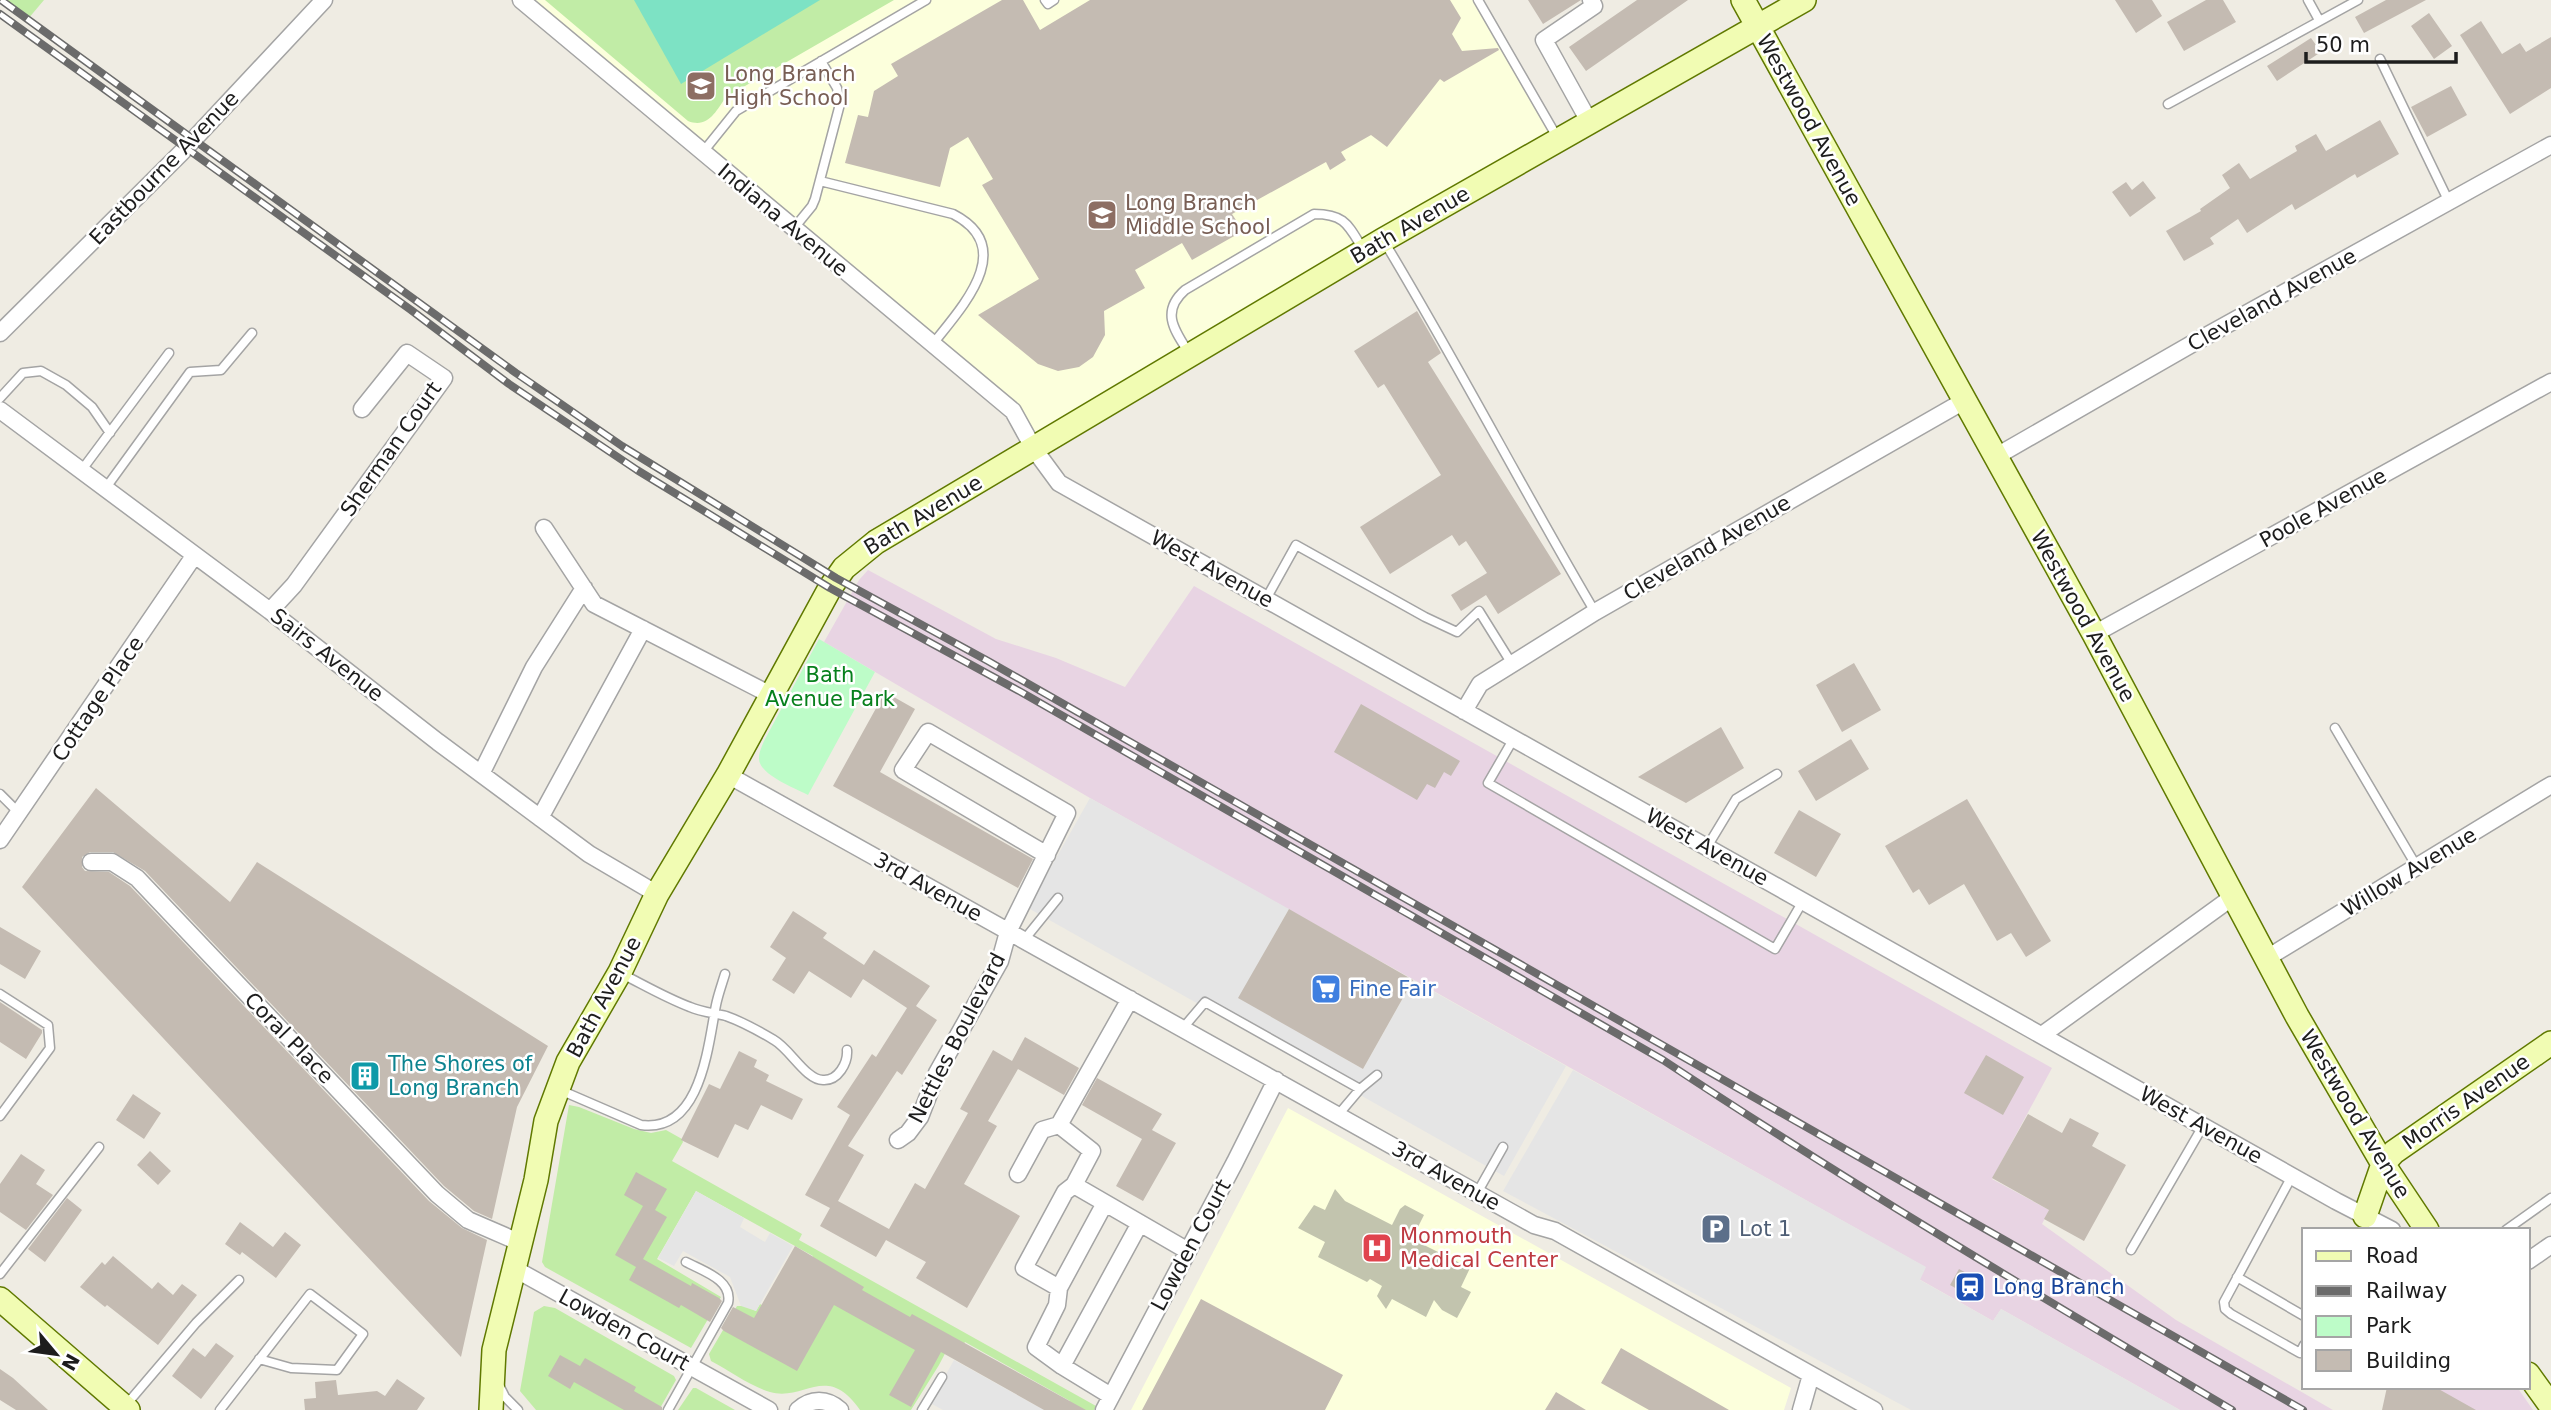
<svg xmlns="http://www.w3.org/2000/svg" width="2551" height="1410" font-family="'DejaVu Sans',sans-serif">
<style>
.industrial{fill:#e8d4e3}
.education{fill:#fcffdc}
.construction{fill:#c2c4ae}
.grass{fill:#c1eca6}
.park{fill:#bdfcc8}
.pitch{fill:#7de2c4}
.parking{fill:#e5e5e5}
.building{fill:#c4bbb2}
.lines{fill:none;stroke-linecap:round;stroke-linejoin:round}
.lane-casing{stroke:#a4a4a4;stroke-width:11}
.street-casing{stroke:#a4a4a4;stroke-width:19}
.secondary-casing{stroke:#607900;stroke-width:26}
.lane{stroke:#fff;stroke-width:8}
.street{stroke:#fff;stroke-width:16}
.secondary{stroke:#f1fcb3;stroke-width:23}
.rail-casing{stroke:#6b6b6b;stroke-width:8}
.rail{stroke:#fff;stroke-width:5;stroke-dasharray:16;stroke-linecap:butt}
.labels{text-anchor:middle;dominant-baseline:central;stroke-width:5;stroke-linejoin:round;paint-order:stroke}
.education-label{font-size:21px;fill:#785e54;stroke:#fff;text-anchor:start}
.street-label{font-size:21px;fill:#1d1d1d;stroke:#fff}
.park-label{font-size:21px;fill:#07801c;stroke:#fff}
.shop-label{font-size:21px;fill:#366cbe;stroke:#fff;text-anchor:start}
.culture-label{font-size:21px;fill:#0d838f;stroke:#fff;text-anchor:start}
.service-label{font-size:21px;fill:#4e5e75;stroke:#fff;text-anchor:start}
.health-label{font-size:21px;fill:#be3a42;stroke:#fff;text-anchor:start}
.transit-label{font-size:21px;fill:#164399;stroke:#fff;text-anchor:start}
</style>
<rect width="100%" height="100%" fill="#efece3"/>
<path class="industrial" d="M868,570L996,639L1056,658L1125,687L1194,586L2052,1068L1992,1179L2049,1210L2042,1224L2176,1320L2333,1410H2180L2001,1309L1993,1321L1919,1279L1925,1267L1090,798L824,642L859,580Z
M2437,1387H2517L2533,1410H2430Z"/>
<path class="education" d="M521,0H1478L1558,140L1034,449L1012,410Z
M1288,1108L1791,1388L1784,1410H1131Z"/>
<path class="construction" d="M1335,1189L1345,1201L1392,1225L1400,1209L1405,1205L1424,1215L1412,1239L1470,1268L1461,1287L1471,1292L1457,1318L1442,1310L1434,1300L1426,1317L1392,1299L1386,1309L1377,1296L1382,1286L1370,1279L1367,1282L1318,1257L1325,1242L1298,1228L1314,1205L1325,1210Z"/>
<path class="grass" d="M1,0H44L28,19Z
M545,0H894L726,97C716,111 708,129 688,121Z
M569,1105L579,1107L634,1129L651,1133L666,1130L682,1139L683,1142L672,1161L802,1234L799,1240L1096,1406L1094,1410H1065L1070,1401L965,1342L961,1349L950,1344L939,1365L911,1410H860C827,1362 804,1402 770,1392C750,1386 730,1371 711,1361L709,1354L737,1306H746L756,1311L760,1304L780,1315L813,1256L696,1191L657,1259L721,1297L691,1348L545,1267L542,1262Z
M544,1306L555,1308L674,1376L676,1380L659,1410H536L520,1391L534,1312Z
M693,1388H696L735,1410H678Z"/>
<path class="park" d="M819,639L875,672L808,795C794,788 758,774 759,758C759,752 762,746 764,741Z"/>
<path class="pitch" d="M634,0H820L681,84Z"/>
<path class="parking" d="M1090,798L1289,909L1239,998L1363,1069L1413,980L1566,1066L1504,1176L1028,908Z
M1573,1070L1926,1267L1920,1280L1993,1321L2001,1309L2180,1410H1911L1503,1191Z
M696,1191L744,1218L740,1227L765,1242L770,1233L793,1246L756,1311L741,1306L730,1277L683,1251L674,1266L658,1258Z
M954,1360L1044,1410H943L930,1403Z"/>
<path class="building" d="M1002,0H1023L1040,30L1090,0H1450L1461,18L1452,34L1462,51L1498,48L1499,50L1444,82L1440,79L1387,147L1371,135L1341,152L1346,160L1330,170L1326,162L1232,214L1243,231L1192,260L1182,243L1135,270L1145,288L1104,311L1105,335L1093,357L1079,367L1058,371L1038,364L978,315L1039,279L982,185L993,179L968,137L950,148L940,187L845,163L858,115L868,117L874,91L898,76L891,64Z
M1528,0H1581L1543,24Z
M1637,0H1688L1586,71L1569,47Z
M2115,0H2152L2162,16L2136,33Z
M2206,0H2223L2236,22L2184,51L2167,22Z
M2386,0H2426L2364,33L2355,17Z
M2429,13L2452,46L2434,59L2411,26Z
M2481,21L2502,54L2520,43L2526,52L2551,37V88L2510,114L2460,35Z
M2311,38L2321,52L2277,81L2267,66Z
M2451,86L2467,115L2427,137L2411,107Z
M2380,120L2399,154L2357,178L2355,174L2295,210L2292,204L2247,233L2238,219L2210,238L2214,244L2184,261L2166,231L2201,211L2200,209L2230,188L2222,175L2239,163L2250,179L2297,151L2295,146L2316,134L2326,151Z
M2143,181L2156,198L2130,217L2112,192L2126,182L2132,190Z
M1417,311L1441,353L1428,362L1561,574L1498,614L1486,595L1461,611L1451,595L1487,573L1466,541L1459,546L1452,535L1390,574L1360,527L1441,475L1384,384L1378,388L1354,351Z
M1854,663L1881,710L1842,732L1816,685Z
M885,692L915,709L880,772L1033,859L1018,888L833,786Z
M1361,704L1460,761L1451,776L1444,772L1435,788L1427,784L1417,800L1334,752Z
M1721,727L1744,768L1686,803L1638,777Z
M1851,739L1869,769L1816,801L1798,771Z
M96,788L230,902L257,862L548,1046L517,1107L492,1219L474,1211L444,1186L145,871L113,852H90L82,857V867L85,871L109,872L130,886L429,1201L462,1228L487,1240L461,1357L22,887Z
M1967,799L2051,941L2026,957L2011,933L1997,941L1964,884L1929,905L1919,889L1913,893L1885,846Z
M1799,810L1841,834L1816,877L1774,853Z
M1289,909L1413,980L1363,1069L1238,998Z
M793,911L827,933L823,938L864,965L874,950L930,986L916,1006L937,1020L902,1075L897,1071L848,1146L864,1155L838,1201L889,1229L915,1183L925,1189L968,1113L960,1109L993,1050L1012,1061L1025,1037L1079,1068L1064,1095L1018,1069L988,1121L997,1126L964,1184L1020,1216L967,1308L916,1278L926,1262L886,1240L876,1257L820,1226L830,1208L805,1195L850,1115L837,1107L872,1054L876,1057L907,1008L863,979L851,998L809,971L794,994L772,980L786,958L770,947Z
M0,927L41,951L25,979L0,964Z
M0,1002L42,1030V1033L26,1059L0,1042Z
M739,1051L757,1060L754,1067L769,1075L766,1081L803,1099L792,1120L761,1105L748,1130L735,1124L718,1158L681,1140L709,1084L720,1089Z
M1986,1055L2024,1077L2003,1115L1964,1093Z
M1097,1078L1162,1114L1152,1130L1176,1143L1143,1201L1116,1186L1142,1139L1082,1105Z
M133,1094L161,1113L144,1139L116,1120Z
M2028,1114L2062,1133L2070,1118L2099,1133L2092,1146L2126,1165L2084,1241L2044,1219L2049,1210L1992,1178Z
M150,1151L171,1171L158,1185L137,1165Z
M21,1154L45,1170L36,1184L53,1195L26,1230L0,1212V1184Z
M636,1172L667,1189L655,1210L667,1217L643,1259L691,1286L692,1283L719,1298L722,1301L710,1322L681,1305L679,1308L629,1280L636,1267L615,1255L643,1206L624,1195Z
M67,1198L82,1210L45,1262L28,1249Z
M240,1222L273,1247L285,1232L301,1245L276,1278L242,1252L240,1255L225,1244Z
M795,1246L864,1287L862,1290L910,1317L912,1314L1086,1410H1044L941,1352L911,1407L889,1395L915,1350L834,1305L797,1371L724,1331L721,1328L733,1307L754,1318Z
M113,1256L152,1289L158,1282L173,1295L182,1284L197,1295L158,1345L107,1305L105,1307L80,1287L102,1262L105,1265Z
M1959,1269L1983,1282L1975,1299L1950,1285Z
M1201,1299L1343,1375L1325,1410H1142Z
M216,1343L234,1356L201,1399L172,1376L193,1348L205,1357Z
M1621,1348L1729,1410H1649L1601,1383Z
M560,1355L580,1366L585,1358L636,1387L634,1391L662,1407V1410H624L574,1382L570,1389L548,1376Z
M0,1369L13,1378L48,1410H16L0,1400Z
M397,1379L425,1398L417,1410H305L304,1399L316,1398L315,1382L336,1380L338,1395L377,1391L385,1396Z
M2387,1387H2435L2476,1410H2382Z
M1556,1392L1586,1410H1545Z"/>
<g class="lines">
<g class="lane-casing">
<path id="lane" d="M1045,0L1048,4L1054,0
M1478,0L1557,137
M2308,0L2319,20
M2380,59L2449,202
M2168,104L2358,0
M703,152L736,111L926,0
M820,181L953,214C1019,248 961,308 932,345
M794,228L812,206L815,199L840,104L837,88L821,61
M1385,243C1458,364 1523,490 1595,612
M1189,353C1175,331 1160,312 1185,290L1314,214C1345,214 1348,225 1363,249
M0,398L23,373L41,371L66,385L92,407L110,433
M81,471L169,353
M105,489L190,372L221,370L252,333
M1266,599L1296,545L1425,617L1457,632L1479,611L1512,664
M2335,728L2417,867
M1514,738L1488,783L1775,949L1803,901
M0,794L19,813
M1707,847L1736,799L1777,774
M1024,940L1058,898
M622,974C644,985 666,998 690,1007C701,1012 714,1013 726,1016C743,1022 759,1031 774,1040C790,1049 806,1080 823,1080C838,1081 848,1063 847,1050
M0,994L48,1025L50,1048L0,1116
M1183,1028L1205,1002L1360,1089
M560,1090L641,1125C701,1133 708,1046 716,1005C718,995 722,984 725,974
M1338,1115L1360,1089L1377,1075
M2292,1176L2224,1302L2225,1309L2231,1314L2300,1353L2304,1345
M1477,1193L1503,1147
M2506,1230L2551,1198
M2131,1250L2203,1126
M0,1274L99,1147
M2237,1277L2304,1316
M499,1385L505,1397L518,1410
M126,1405L196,1323L239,1280
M220,1410L310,1294L363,1334L337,1370L291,1368L259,1359
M668,1410L728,1303C733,1280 703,1271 686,1262
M922,1410L942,1377"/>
</g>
<g class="street-casing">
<path id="street" d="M521,0L1013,411L1034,449L1059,483L2336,1201L2392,1230
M1590,123L1544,40L1594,6L1591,0
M0,333L181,153L324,0
M0,410L270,611L438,742L589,854L657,894
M1995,457L2190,345L2551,145
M544,528L594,604L771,695
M270,611L294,585L444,378L407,353L362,409
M2094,634L2551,382
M1464,711L1480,684L1595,612L1964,401
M481,774L534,667L584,588
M728,775L1534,1225L1555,1231L1874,1410
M540,818L643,629
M0,840L194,556
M91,862H112L137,878L437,1194L468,1220L521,1243
M2267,958L2551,785
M1130,999L1059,1125L1092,1151L1074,1185L1188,1251
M2042,1035L2234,896
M898,1140L908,1133L920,1117L937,1073L1000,961L1008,932L1067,813L928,732L903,770L1047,855
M1018,1174L1042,1130L1059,1125
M1105,1203L1059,1288L1057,1305L1036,1347L1062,1366L1111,1396
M2528,1261L2551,1245
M515,1269L769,1410
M1059,1288L1024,1268L1065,1192L1074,1185
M1062,1366L1140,1223
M798,1410C811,1398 827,1398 840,1410
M1104,1410L1235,1162L1276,1080
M1801,1410L1811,1375"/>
</g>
<g class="secondary-casing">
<path id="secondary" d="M1743,0L2094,634L2297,1016L2383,1164L2427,1230
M2365,1216L2383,1164L2394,1152L2551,1043
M0,1299L128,1410
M2528,1374L2551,1406
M491,1410L494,1350L536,1180L546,1121L568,1062L620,972L657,894L728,775L830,588L844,568L876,542L1383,240L1804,0"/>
</g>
<use href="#lane" class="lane"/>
<use href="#street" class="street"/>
<use href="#secondary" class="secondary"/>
<g class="rail-casing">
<path id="rail" d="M1,0L516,373L622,446L836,578L988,661L2303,1410
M0,14L411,310L509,384L637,470L830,588L1021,692L1663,1060C1849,1183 2041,1297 2232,1410"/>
</g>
<use href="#rail" class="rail"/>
</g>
<defs>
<g id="school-square" transform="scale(1.575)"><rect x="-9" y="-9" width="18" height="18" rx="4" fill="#8d6e63" stroke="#fff"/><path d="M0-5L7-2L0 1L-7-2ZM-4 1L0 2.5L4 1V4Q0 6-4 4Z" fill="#fff"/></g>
<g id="supermarket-square" transform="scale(1.575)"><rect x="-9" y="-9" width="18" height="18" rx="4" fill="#3f7fe0" stroke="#fff"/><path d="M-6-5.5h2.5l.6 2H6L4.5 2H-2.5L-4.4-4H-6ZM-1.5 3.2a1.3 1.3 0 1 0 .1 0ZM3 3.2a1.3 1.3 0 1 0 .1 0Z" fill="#fff"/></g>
<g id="building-square" transform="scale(1.575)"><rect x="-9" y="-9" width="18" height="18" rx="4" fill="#0f9aa8" stroke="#fff"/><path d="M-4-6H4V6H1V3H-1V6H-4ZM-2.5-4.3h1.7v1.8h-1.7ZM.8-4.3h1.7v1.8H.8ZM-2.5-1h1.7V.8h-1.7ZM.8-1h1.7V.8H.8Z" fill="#fff"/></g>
<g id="parking-square" transform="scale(1.575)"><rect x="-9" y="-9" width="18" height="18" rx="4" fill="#5c6f8a" stroke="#fff"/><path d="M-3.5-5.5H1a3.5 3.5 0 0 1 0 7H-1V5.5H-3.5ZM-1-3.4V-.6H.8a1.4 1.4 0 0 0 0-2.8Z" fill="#fff"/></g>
<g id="hospital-square" transform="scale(1.575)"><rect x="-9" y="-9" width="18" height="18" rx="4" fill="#e0444e" stroke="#fff"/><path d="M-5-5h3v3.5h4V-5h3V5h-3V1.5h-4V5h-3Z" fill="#fff"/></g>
<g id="station-square" transform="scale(1.575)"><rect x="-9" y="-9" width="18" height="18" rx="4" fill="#1a4fb4" stroke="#fff"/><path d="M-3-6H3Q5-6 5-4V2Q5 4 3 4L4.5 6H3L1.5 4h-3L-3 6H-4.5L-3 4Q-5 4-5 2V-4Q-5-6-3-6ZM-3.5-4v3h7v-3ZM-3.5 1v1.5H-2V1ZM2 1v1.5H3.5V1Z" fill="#fff"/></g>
</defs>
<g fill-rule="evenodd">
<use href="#school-square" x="701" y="86"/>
<use href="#school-square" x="1102" y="215"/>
<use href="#supermarket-square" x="1326" y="989"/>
<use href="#building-square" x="365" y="1076"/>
<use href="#parking-square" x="1716" y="1229"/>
<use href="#hospital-square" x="1377" y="1248"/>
<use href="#station-square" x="1970" y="1287"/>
</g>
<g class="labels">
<g class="education-label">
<text x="724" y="74">Long Branch<tspan x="724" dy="24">High School</tspan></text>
<text x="1125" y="203">Long Branch<tspan x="1125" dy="24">Middle School</tspan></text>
</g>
<g class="street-label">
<text transform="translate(1809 120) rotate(61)">Westwood Avenue</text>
<text transform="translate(164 168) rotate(-46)">Eastbourne Avenue</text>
<text transform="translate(783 220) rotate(40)">Indiana Avenue</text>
<text transform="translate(1410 225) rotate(-30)">Bath Avenue</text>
<text transform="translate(2272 300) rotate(-29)">Cleveland Avenue</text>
<text transform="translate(391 449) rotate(-55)">Sherman Court</text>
<text transform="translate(2323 508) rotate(-29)">Poole Avenue</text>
<text transform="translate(923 515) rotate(-31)">Bath Avenue</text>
<text transform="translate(1707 548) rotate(-30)">Cleveland Avenue</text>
<text transform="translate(1212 569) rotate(29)">West Avenue</text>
<text transform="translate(2083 616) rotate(61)">Westwood Avenue</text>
<text transform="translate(327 655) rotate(38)">Sairs Avenue</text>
<text transform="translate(98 699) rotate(-56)">Cottage Place</text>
<text transform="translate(1707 847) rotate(29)">West Avenue</text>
<text transform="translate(2409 872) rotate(-31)">Willow Avenue</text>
<text transform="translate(928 887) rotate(29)">3rd Avenue</text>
<text transform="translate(604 997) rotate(-62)">Bath Avenue</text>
<text transform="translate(289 1038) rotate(46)">Coral Place</text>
<text transform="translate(957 1038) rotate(-63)">Nettles Boulevard</text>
<text transform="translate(2466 1102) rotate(-35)">Morris Avenue</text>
<text transform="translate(2355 1114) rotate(59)">Westwood Avenue</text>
<text transform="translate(2201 1125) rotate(29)">West Avenue</text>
<text transform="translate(1446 1176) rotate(29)">3rd Avenue</text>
<text transform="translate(1191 1245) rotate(-62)">Lowden Court</text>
<text transform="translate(624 1330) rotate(29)">Lowden Court</text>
</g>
<g class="park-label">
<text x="830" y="675">Bath<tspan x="830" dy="24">Avenue Park</tspan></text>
</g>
<g class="shop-label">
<text x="1349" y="989">Fine Fair</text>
</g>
<g class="culture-label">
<text x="388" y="1064">The Shores of<tspan x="388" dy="24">Long Branch</tspan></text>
</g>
<g class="service-label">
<text x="1739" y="1229">Lot 1</text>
</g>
<g class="health-label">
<text x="1400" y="1236">Monmouth<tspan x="1400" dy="24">Medical Center</tspan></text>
</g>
<g class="transit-label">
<text x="1993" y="1287">Long Branch</text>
</g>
</g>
<rect x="2302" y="1228" width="228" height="161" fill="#ffffff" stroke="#a5a5a5" stroke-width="2"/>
<rect x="2316" y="1251" width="35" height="10" fill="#f1fcb3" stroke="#a5a5a5" stroke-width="2"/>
<text x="2366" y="1263" font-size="21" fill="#1d1d1d">Road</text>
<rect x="2316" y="1286" width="35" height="10" fill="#6b6b6b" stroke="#a5a5a5" stroke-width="2"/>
<text x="2366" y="1298" font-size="21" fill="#1d1d1d">Railway</text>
<rect x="2316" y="1316" width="35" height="21" fill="#bdfcc8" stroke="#a5a5a5" stroke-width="2"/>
<text x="2366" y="1333" font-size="21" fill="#1d1d1d">Park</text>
<rect x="2316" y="1350" width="35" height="21" fill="#c4bbb2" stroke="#a5a5a5" stroke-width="2"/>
<text x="2366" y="1368" font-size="21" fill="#1d1d1d">Building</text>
<g transform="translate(56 1354) rotate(119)" stroke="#ffffff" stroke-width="5" paint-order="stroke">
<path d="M0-5L12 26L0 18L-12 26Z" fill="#1d1d1d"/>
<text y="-10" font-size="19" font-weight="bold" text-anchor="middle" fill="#1d1d1d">N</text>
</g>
<path d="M2306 52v10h150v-10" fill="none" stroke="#1d1d1d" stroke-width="3.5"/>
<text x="2316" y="52" font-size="21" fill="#1d1d1d" stroke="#ffffff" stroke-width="5" paint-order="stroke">50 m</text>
</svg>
